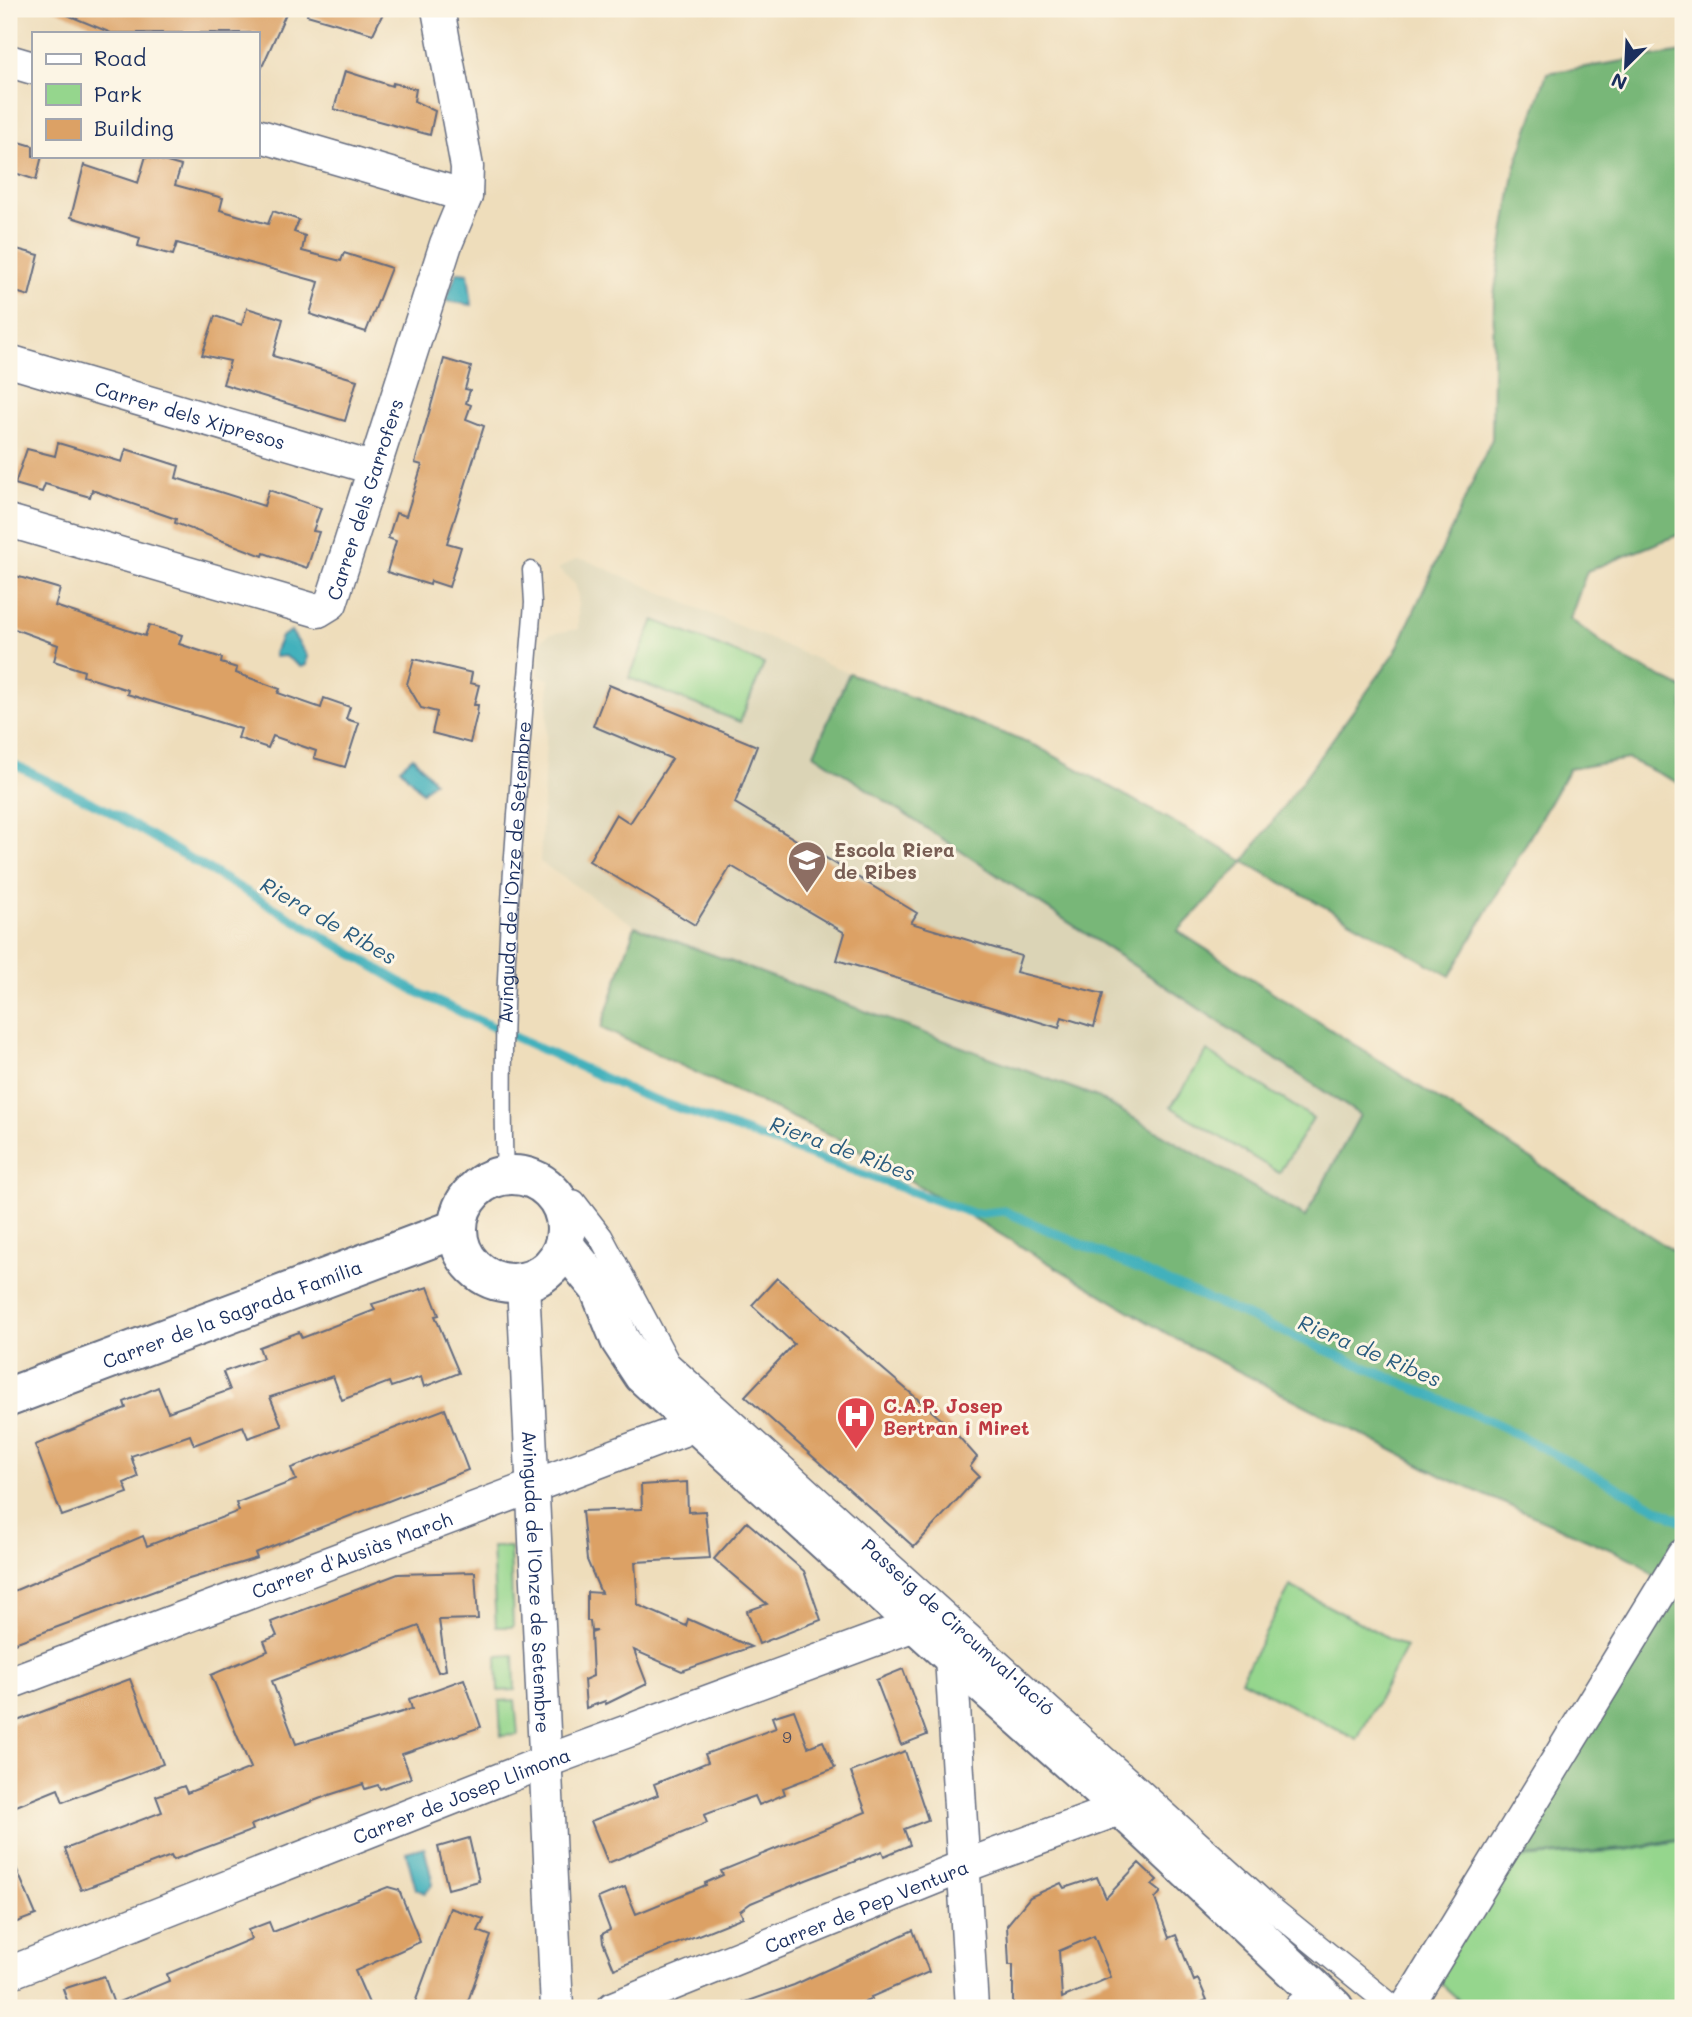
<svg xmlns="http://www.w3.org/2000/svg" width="1692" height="2017" font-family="Mali,sans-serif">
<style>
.built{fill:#dbd4b6}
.green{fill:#95d68d;stroke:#588276;stroke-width:2}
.forest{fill:#78b778;stroke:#4a736b;stroke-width:2}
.water{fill:#42b1bc;stroke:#2e708d;stroke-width:2}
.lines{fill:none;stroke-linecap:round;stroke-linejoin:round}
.stream{stroke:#42b1bc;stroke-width:9}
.building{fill:#dca165;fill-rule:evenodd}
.service-casing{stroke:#656c7f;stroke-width:19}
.pedestrian-casing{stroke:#656c7f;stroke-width:26}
.minor-casing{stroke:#656c7f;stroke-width:35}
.tertiary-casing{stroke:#656c7f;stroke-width:42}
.service{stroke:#fff;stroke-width:16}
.pedestrian{stroke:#fff;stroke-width:23}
.minor{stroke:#fff;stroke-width:32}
.tertiary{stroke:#fff;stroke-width:38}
.labels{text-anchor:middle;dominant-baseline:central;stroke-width:6;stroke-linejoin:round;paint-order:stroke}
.number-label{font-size:16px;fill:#4b4c60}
.street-label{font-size:19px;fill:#1b2f5e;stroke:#fcf5e5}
.education-label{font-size:19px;font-weight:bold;fill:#785e54;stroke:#fcf5e5;text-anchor:start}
.health-label{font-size:19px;font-weight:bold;fill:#be3a42;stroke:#fcf5e5;text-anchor:start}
.water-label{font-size:21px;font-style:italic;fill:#295c7f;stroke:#fcf5e5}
</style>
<rect width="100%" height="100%" fill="#fcf5e5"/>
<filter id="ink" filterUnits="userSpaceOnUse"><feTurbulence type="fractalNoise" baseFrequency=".0143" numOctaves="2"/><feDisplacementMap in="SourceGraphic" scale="14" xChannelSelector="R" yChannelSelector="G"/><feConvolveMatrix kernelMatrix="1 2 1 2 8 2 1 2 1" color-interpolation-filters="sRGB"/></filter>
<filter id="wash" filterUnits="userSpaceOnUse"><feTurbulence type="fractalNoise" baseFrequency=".00686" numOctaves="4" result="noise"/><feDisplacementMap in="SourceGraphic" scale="28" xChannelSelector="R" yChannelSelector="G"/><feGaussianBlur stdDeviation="1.57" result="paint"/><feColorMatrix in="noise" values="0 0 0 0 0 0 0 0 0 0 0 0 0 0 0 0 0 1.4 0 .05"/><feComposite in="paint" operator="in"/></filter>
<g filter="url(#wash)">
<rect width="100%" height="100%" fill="#edb"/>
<path class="built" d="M576,559L586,560L849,673L814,754L1360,1115L1305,1217L1097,1097L635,926L540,862L549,679L539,676L540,647L542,639L550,634L578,629V595L575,584L558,569Z"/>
<path class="green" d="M654,620L764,664L740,722L629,678Z
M1207,1051L1313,1118L1279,1173L1171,1107Z
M492,1547H510L513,1627H496Z
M1290,1586L1406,1647L1357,1740L1241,1680Z
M514,1655L515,1690L498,1691L497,1656Z
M515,1700L518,1735L501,1736L499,1701Z
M1683,1840V2008H1468L1436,1979L1508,1859L1626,1850Z"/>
<path class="forest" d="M1683,52V533L1587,571L1570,619L1624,659L1683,688V785L1628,759L1569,769L1450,976L1244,862L1178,931L1683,1257V1838L1626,1849L1507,1858L1673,1593L1637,1561L1448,1479L1178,1340L847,1143L601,1028L635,926L1097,1097L1305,1217L1360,1115L814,754L849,673L1038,747L1244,861L1395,653L1492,439L1494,295L1515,168L1547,73Z"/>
<path class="water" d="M457,272L468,273L472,305L446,301Z
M291,631L307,656L306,665L301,667L285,656L275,657L274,653L281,637Z
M413,757L434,781L422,792L400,768Z
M424,1847L433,1884L425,1893L416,1889L406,1852Z"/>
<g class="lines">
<path class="stream" d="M9,762L107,810L419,993L639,1094L974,1214L1004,1211L1499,1425L1683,1522"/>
</g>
<g id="blocks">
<path class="building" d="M53,9H288L257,78V33H111Z
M308,9H385L373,34L307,15Z
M345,71L392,86L393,83L416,89L414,101L435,111L430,135L334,109Z
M9,139L33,146V156H42L36,180L9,171Z
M146,156L181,166L175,185L223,198L220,210L268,224L273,211L299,220L294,232L305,236L302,251L341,261L344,253L391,268L366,332L310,314L319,282L177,243L173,255L138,246L140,238L71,217L84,165L138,183Z
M9,247L39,255L29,296L9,290Z
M247,308L283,319L273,356L357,380L345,421L223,384L230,361L202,355L215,316L242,325Z
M444,359L471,367L465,389L470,390L466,403L471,405L466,419L484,426L447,543L461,547L449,587L431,581L430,585L387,572L396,541L388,538L396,513L406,516L422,465L415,463Z
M58,443L122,462L126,449L179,466L176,478L264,506L269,490L321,508L313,531L319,532L307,568L264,553L263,556L175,523L176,519L92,490L90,497L45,484L42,492L15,484L27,449L55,456Z
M9,574L60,589L55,606L145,636L149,625L182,635L179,644L222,658L221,663L237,668L236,673L280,689L278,693L321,708L324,698L350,707L346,719L359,723L345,767L314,758L316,751L273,736L268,748L238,738L241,729L127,694L128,690L83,676L84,671L54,661L58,645L9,627Z
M414,659L472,673L470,683L479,685L474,705H478L477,714L470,743L432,733L437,712L421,708L407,684Z
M609,685L757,746L735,803L917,913L911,923L1021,956L1016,972L1103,994L1094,1027L1062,1017L1059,1028L837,960L845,933L731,866L695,925L589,861L616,814L630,823L672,759L593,726Z
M777,1278L949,1426L977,1457L970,1467L979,1476L914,1547L745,1396L794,1344L752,1305Z
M428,1287L439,1315L435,1316L459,1373L424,1387L421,1377L391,1387L389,1382L342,1400L333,1376L270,1397L282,1426L248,1438L243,1426L194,1445L190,1435L131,1456L138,1477L124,1483L128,1493L62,1516L35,1445L126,1408L124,1402L158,1387L168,1412L230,1390L223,1372L263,1358L259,1347L299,1332L302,1338L375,1310L372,1304Z
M445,1409L468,1470L255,1553L257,1558L176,1583L9,1645V1593L143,1536L147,1546L239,1511L236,1503L296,1480L291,1468Z
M687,1482L688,1512L705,1511L710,1558L635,1562L638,1605L686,1626L688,1619L751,1647L682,1671L634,1650L647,1684L606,1704L605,1701L586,1708L584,1680L593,1676L591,1633L597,1631H591L590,1621H587V1592L601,1593L587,1560L582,1511L642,1509L641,1485Z
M747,1522L804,1571L821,1620L759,1644L747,1611L767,1604L714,1559Z
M475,1572L478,1619L439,1620L446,1670L438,1672L419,1626L272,1681L296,1744L412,1709L409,1699L464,1679L481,1727L402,1754L411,1778L380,1789L378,1785L365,1789L363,1784L329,1795L251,1825L253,1830L173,1860L171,1856L81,1890L65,1849L162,1812L156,1796L184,1786L187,1793L251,1768L211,1675L268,1651L264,1641L277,1636L271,1622L398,1574Z
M903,1669L927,1735L901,1745L876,1680Z
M130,1679L163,1764L63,1802L58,1789L9,1809V1724Z
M794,1710L808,1747L823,1741L835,1768L783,1788L785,1794L759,1805L755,1796L704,1815L707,1823L608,1863L591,1821L658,1795L654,1784L708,1762L705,1754L776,1728L772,1717Z
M905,1751L928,1820L904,1829L910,1845L884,1856L882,1851L806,1880L751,1903L740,1911L743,1917L614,1969L603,1942L602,1934L610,1930L598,1898L625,1887L636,1914L706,1885L705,1883L723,1875L721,1871L866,1812L851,1772Z
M469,1838L479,1881L448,1889L438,1847Z
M9,1851L36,1915L9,1925Z
M1139,1863L1157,1880L1152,1885L1161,1892L1155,1899L1169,1938L1176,1935L1194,1981L1198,1979L1207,2000L1186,2008H1013V1965H1009L1007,1925L1030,1897L1061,1883L1064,1888L1097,1877L1106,1898ZM1094,1936L1111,1977L1062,1998L1059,1951Z
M388,1887L399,1890L420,1942L355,1971L371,2008H70L63,1989L104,1976L114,2004L169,1981L167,1974L251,1939L248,1930L269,1922L273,1932Z
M450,1908L484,1919L478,1931L491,1936L468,2001L465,2008H413Z
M913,1930L929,1972L871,1997L872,1999L851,2008H738L737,2005L794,1985Z"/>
</g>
</g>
<g filter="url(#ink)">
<use href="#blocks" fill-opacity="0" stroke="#656c7f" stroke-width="2"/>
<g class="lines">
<g class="service-casing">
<g id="service">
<path id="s1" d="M505,1175C498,984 518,793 533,603L531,570"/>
</g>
</g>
<g class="pedestrian-casing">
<g id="pedestrian">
<path id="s2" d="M574,1202L601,1237L668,1363L1266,1904L1394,2008"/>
</g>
</g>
<g class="minor-casing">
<g id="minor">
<path d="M9,61L33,68"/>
<path d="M257,135L466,196"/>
<path id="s3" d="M9,361L372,468"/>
<path id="s4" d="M9,521L318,611L331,603L446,244L466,196L467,167L438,9"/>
<path id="s5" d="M523,1283L557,2008"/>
<path d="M951,1656L972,2008"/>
<path id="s6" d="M9,1683L683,1430L691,1421"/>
<path id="s7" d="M9,1973L547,1761L917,1624"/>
<path id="s8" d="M613,2008L962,1867L1122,1808"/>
<path d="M1301,2008L1324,1999"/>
<path d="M1406,2008L1683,1555"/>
</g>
</g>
<g class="tertiary-casing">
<g id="tertiary">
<circle cx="512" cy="1229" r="54"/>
<path d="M564,1245L599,1288L620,1340L643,1375L978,1680L1122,1808L1334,2008"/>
<path id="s9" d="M9,1397L456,1229"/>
</g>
</g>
<use href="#service" class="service"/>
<use href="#pedestrian" class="pedestrian"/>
<use href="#minor" class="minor"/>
<use href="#tertiary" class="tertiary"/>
</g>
</g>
<defs>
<g id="school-pin" transform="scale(2.0125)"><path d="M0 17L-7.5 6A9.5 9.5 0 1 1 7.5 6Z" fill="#8d6e63" stroke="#fcf5e5"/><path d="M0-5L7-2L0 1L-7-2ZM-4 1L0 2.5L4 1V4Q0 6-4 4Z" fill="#fff"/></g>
<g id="hospital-pin" transform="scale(2.0125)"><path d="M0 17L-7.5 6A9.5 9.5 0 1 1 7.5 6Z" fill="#e0444e" stroke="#fcf5e5"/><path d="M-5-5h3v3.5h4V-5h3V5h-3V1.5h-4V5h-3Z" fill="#fff"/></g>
</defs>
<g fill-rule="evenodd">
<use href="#school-pin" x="807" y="860"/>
<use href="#hospital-pin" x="856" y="1416"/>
</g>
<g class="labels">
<g class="number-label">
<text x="787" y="1736">9</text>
</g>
<g class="street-label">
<text stroke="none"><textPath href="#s3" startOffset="189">Carrer dels Xipresos</textPath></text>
<text stroke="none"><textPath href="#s4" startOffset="446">Carrer dels Garrofers</textPath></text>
<text stroke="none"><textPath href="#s1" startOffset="303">Avinguda de l'Onze de Setembre</textPath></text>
<text stroke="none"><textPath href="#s9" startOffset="238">Carrer de la Sagrada Família</textPath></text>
<text stroke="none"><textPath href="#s6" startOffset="366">Carrer d'Ausiàs March</textPath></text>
<text stroke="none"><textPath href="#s5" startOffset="299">Avinguda de l'Onze de Setembre</textPath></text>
<text stroke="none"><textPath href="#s2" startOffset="579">Passeig de Circumval·lació</textPath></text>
<text stroke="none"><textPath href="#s7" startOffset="486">Carrer de Josep Llimona</textPath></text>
<text stroke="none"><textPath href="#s8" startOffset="273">Carrer de Pep Ventura</textPath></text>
</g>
<g class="education-label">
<text x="834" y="849">Escola Riera<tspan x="834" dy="22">de Ribes</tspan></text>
</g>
<g class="health-label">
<text x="883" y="1405">C.A.P. Josep<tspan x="883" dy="22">Bertran i Miret</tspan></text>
</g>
<g class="water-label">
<text transform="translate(329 920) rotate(30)">Riera de Ribes</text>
<text transform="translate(843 1148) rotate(20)">Riera de Ribes</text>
<text transform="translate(1370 1350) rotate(23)">Riera de Ribes</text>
</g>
</g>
<rect width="1692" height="2017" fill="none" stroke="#fcf5e5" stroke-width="35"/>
<rect x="32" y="32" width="228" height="126" fill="#fcf5e5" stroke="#a2a6af" stroke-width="2"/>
<rect x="46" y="54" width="35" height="10" fill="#ffffff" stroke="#a2a6af" stroke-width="2"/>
<text x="94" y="66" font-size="21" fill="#1b2f5e">Road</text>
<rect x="46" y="84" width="35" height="21" fill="#95d68d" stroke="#a2a6af" stroke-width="2"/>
<text x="94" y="102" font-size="21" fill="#1b2f5e">Park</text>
<rect x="46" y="119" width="35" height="21" fill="#dca165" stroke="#a2a6af" stroke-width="2"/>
<text x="94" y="136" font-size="21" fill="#1b2f5e">Building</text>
<g transform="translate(1626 66) rotate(204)" stroke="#fcf5e5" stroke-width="5" paint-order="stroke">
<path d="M0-5L12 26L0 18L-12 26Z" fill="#1b2f5e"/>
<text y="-10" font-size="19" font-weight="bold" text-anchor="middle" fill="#1b2f5e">N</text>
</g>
</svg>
